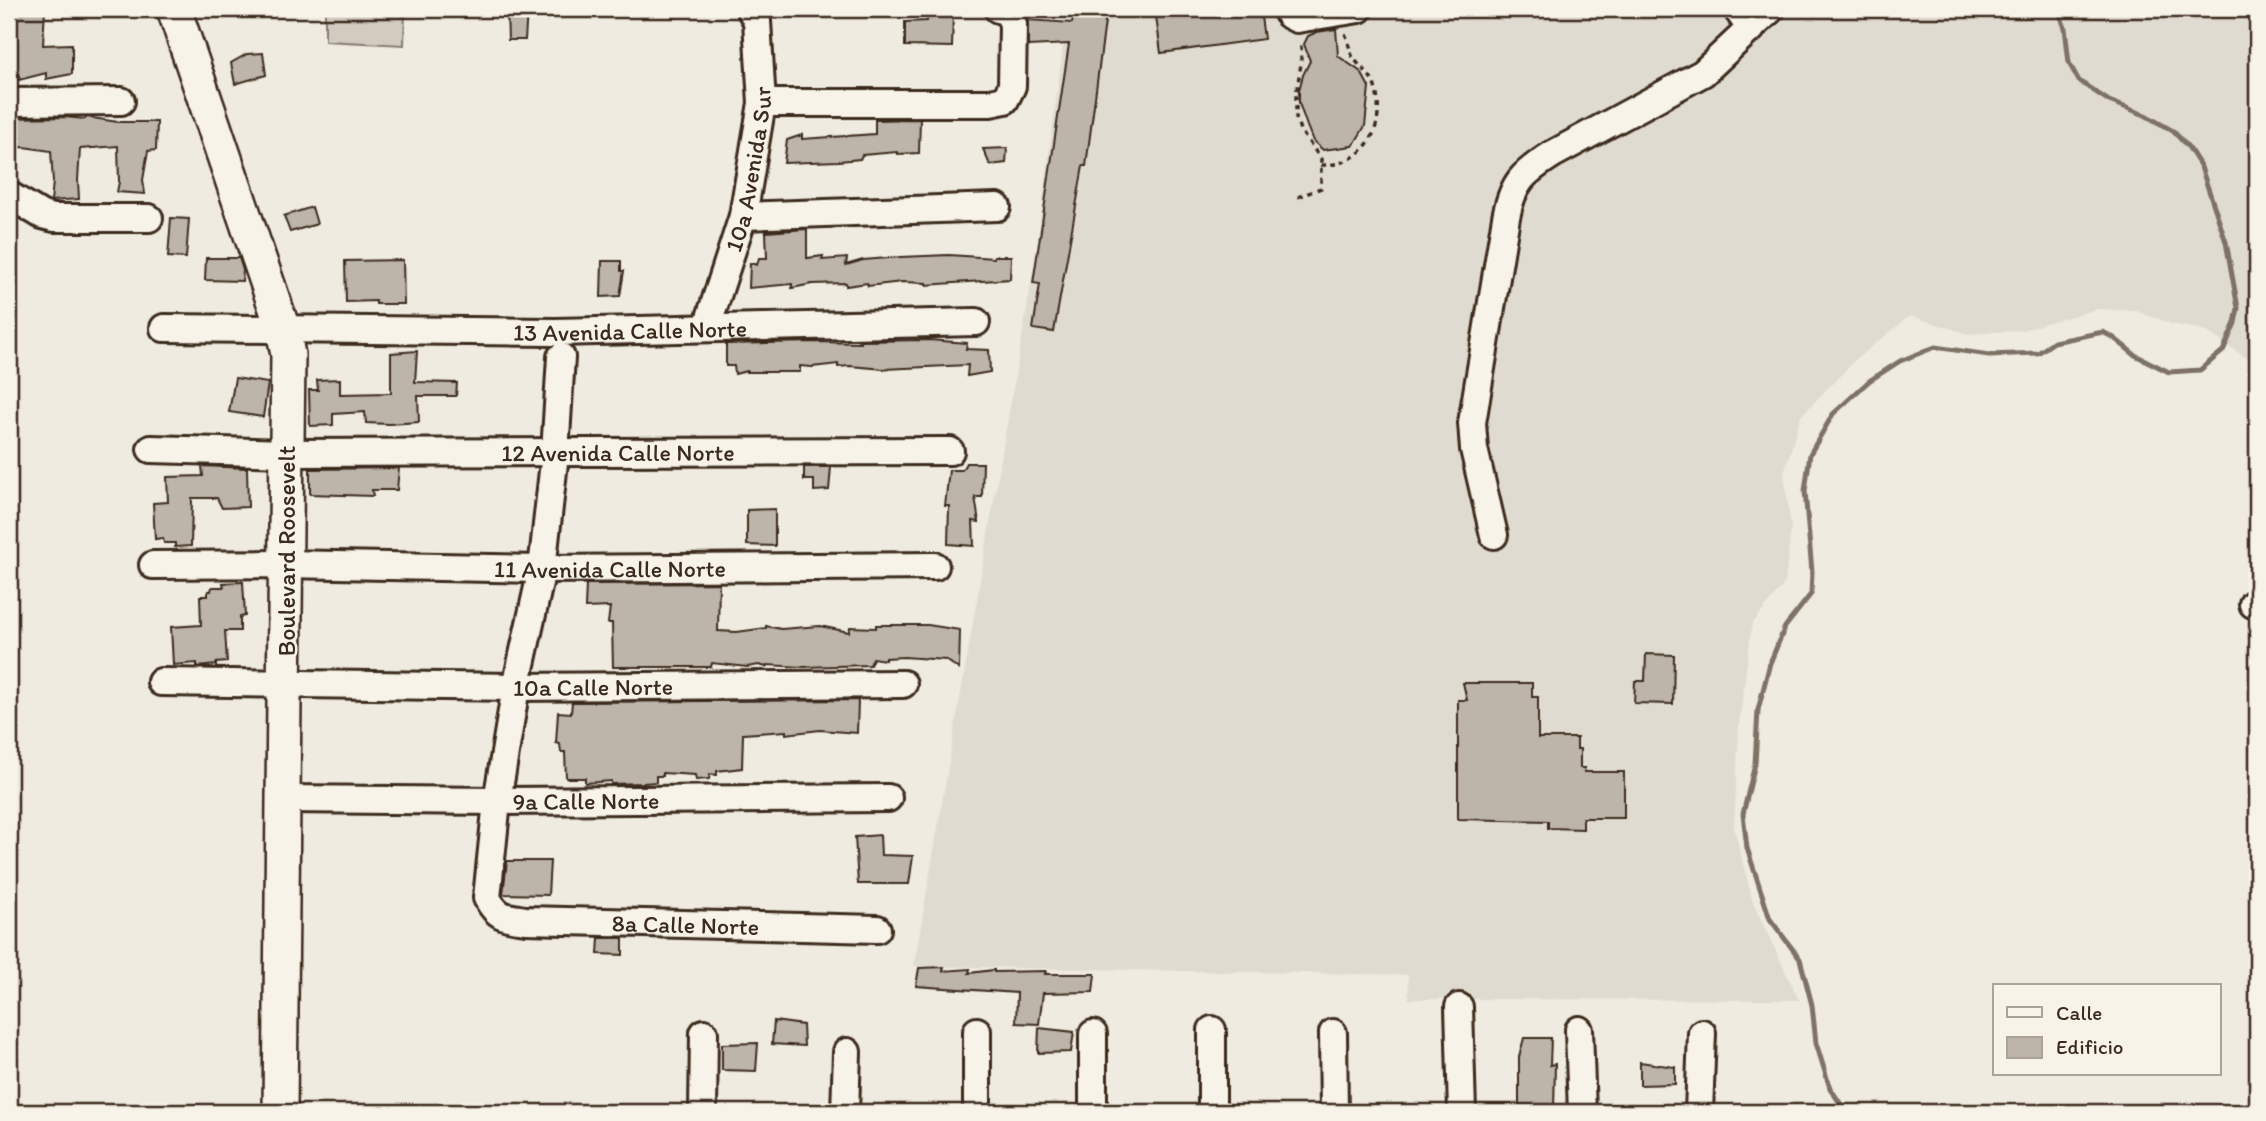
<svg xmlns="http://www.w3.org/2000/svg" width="2266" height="1121" font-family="Itim,sans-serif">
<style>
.built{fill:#e0dbd0}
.green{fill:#d1cbc0;stroke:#867a6f;stroke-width:2}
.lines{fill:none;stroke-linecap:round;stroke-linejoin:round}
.stream{stroke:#7e7266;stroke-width:5}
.building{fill:#bdb5aa;stroke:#3b2a1e;stroke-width:2}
.minor-casing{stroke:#3b2a1e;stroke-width:32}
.major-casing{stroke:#3b2a1e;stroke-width:38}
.path{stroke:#3b2a1e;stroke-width:3.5;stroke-dasharray:5 5;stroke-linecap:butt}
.minor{stroke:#f7f3e8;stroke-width:26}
.major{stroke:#f7f3e8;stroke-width:33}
.labels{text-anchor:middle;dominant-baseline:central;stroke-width:5;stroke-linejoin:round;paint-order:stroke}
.street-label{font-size:24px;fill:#3b2a1e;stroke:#f7f3e8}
</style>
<rect width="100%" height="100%" fill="#efebe0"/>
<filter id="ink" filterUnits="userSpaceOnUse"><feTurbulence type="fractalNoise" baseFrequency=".0143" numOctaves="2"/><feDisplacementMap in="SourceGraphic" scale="14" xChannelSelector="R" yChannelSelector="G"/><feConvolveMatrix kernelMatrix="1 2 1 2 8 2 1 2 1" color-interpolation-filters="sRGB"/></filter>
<g filter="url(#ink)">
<path class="built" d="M1068,9H2257V365L2204,330L2172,324L2136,311L2097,309L2022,330L1969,334L1910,316L1856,359L1801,416L1784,473L1791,528L1785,583L1752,624L1739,726L1734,828L1753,903L1799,1000L1409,999L1408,975L914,966L1035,261Z"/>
<path class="green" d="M325,9H405L404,45L325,41Z"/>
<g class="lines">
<path class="stream" d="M1846,1112L1830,1088L1816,1043L1812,1005L1800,959L1770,919L1747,848L1743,814L1755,764L1758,710L1770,663L1785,627L1811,594L1812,572L1805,491L1810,454L1833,414L1869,381L1900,361L1935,347L1989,355L2038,353L2054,342L2103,332L2114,338L2135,355L2169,372L2200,370L2223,351L2235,323L2238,308L2226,242L2201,167L2189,148L2173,131L2145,115L2109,101L2079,81L2069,63L2065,28L2058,9"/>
</g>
<path class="building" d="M9,9H45L43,45L72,44V74L46,79V73L19,80V74L9,76Z
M1075,9H1104V14H1106L1086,166H1083L1054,332L1033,329L1040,284L1033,283L1069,44L1028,46V20L1072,23Z
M1155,9H1260L1264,39L1161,53Z
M507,10H527L525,40H508Z
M928,13L953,14L952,47L905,46V22L927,21Z
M1336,29L1338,56L1361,72L1369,87L1365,126L1356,141L1352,146L1323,150L1313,141L1307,126L1299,103V90L1303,75L1310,61L1304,44L1308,36L1317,32Z
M263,53L266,75L235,84L231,63L247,54Z
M64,117L85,119L86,117L118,122H157L156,150L148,151L143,180L145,194L117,192L119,182L118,146L80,149L78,180L79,199L51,201L53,182L51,151L24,147L9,148V118Z
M920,119L919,153L897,154V152L862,155L860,159L839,161L784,163L787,140L802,135V139L875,134V120Z
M1007,148L1006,163L990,165L983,149Z
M312,207L317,224L290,232L284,216Z
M171,218L189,219L186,258L168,257Z
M807,229V258L823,256L822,260L847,258L846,265L863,260L901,257L949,255L994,258V256H1011L1010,279L926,285V283L902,282L868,286L867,283L846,286V283L812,284L792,288V284L749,288L750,263L757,265L759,258H767L766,232Z
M206,258H239L243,270L242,281L205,280Z
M403,260L404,304H376V301L346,302L345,261Z
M602,261H621V271H624L620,296L601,297Z
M929,340L967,343L966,349L989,350L990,372L967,376L968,365L884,369L850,366L838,367V364L812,367L800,366V372H747V371L735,374L734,366H726V344L814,342L861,343V341Z
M417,351L415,382L457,383L456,396H418L419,422L389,424L366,423L365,412L333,414V425L310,426L309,390H318L317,380L340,379V394L391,393V353Z
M235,378L268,383L263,417L229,412Z
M966,463H983L982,497H975L979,522L973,521L974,546L948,544L949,506H945L949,470H962Z
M202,466L247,468L248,507L222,508L217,498H192L191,546L175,547V543H164L163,538L155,539L153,503L168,502L167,477L203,476Z
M804,467H831L829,490L814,491V480H804Z
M399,468L397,490H372L373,496L310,494V469Z
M775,509V546L747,545V510Z
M243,582L245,616L240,617V631H225L227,662L216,663V665L197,667V663L173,665L171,627L201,625L200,596H208V591H211L212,587H224L223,583Z
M719,583L718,631L737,632L766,628V626L781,629L820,626L849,632L850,627L876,628V625H928L960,630L959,669L946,660L904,657L885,658V660L873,658L870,665L803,667L767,665L766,667L759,665L747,667L712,663L711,667H613L612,623H608L610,607L585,608L586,584Z
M1646,654L1674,655L1673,704L1634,703L1635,681H1645Z
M1463,683H1532V697H1538V738H1577V749H1580V768H1585L1584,772H1624V818H1583V829L1548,828V821L1458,819V700H1467Z
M858,700L857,733L820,730L786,734V731L743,734L742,768L717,771V775L710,774L709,779L696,780L695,775L663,773V776H656V782L643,783L611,784V781L585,783V778H566L565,752H561L560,744L556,743L558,712L571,713L572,702Z
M880,835L881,855L913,856L909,884H858L855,837Z
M507,861H550L548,895L503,894Z
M599,938H623V955L598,954Z
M944,967L943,971L970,969L969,973L994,970V972L1046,971L1045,974H1095L1093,992L1043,993L1039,1024L1016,1023L1017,993L916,986L919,968Z
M774,1021L803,1025L804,1046L772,1044Z
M1039,1028L1074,1032L1071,1052L1038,1053Z
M1524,1038H1551L1550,1065L1555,1064L1554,1111H1519V1057Z
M758,1043L756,1071L722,1070V1044Z
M1640,1062L1675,1067V1084L1640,1085Z"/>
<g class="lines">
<g class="minor-casing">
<g id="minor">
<path d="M1286,9L1289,15L1297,19L1359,9"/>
<path d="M1737,9L1751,29"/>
<path d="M9,102L121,101"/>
<path d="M762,103H990L1005,100L1012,86L1013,24L1008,12L998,9"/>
<path d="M9,195L42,215L54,218H149"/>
<path d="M743,216L997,207"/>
<path id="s1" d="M707,327L743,216L762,103L757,21L750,9"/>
<path id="s2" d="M164,328L556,332L976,322"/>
<path id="s3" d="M561,357L555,453L542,569L516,687L497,801L487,898C498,918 505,917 526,920L877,929"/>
<path id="s4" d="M151,449L286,453L950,451"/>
<path d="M1494,535L1474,449L1472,423L1506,217C1513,182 1523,173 1553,154L1703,73L1771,9"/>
<path id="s5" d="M153,565L284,564L542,569L935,566"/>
<path d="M2253,604L2257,605"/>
<path id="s6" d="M161,682L516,687L903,684"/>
<path id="s7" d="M285,799L497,801L888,798"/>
<path d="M1459,1007L1462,1112"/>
<path d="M1212,1030V1112"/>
<path d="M1579,1030L1582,1112"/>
<path d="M1333,1033L1334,1112"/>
<path d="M1093,1034V1112"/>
<path d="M703,1112L704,1033"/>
<path d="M845,1112L847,1052"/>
<path d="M977,1112V1031"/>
<path d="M1699,1112L1702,1033"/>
</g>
</g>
<g class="major-casing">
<path id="major" d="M174,9L283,329L288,355C283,607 284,860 280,1112"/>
</g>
<path class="path" d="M1321,165C1367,166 1388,124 1374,84C1369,71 1354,63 1351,53C1348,45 1349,40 1344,32
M1298,197L1321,188V159L1300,130L1296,118V95L1301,64V41"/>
<use href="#minor" class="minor"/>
<use href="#major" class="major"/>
</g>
</g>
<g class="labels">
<g class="street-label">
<text stroke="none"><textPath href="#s1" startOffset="164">10a Avenida Sur</textPath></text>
<text stroke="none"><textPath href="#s2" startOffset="466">13 Avenida Calle Norte</textPath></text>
<text stroke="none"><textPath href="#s4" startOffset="467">12 Avenida Calle Norte</textPath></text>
<text transform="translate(286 551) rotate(-90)">Boulevard Roosevelt</text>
<text stroke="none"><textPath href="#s5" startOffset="457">11 Avenida Calle Norte</textPath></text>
<text stroke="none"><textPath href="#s6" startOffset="432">10a Calle Norte</textPath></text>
<text stroke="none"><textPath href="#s7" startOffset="301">9a Calle Norte</textPath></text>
<text stroke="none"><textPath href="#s3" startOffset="754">8a Calle Norte</textPath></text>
</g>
</g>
<rect width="2266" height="1121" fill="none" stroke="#f7f3e8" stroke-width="35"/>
<rect x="18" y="18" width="2231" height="1086" fill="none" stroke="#3b2a1e" stroke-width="2.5" filter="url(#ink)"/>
<rect x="1993" y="984" width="228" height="91" fill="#f7f3e8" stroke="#aca397" stroke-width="2"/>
<rect x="2007" y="1007" width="35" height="10" fill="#f7f3e8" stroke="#aca397" stroke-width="2"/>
<text x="2056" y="1020" font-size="21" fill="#3b2a1e">Calle</text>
<rect x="2007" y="1037" width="35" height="21" fill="#bdb5aa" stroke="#aca397" stroke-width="2"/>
<text x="2056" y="1054" font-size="21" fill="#3b2a1e">Edificio</text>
</svg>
